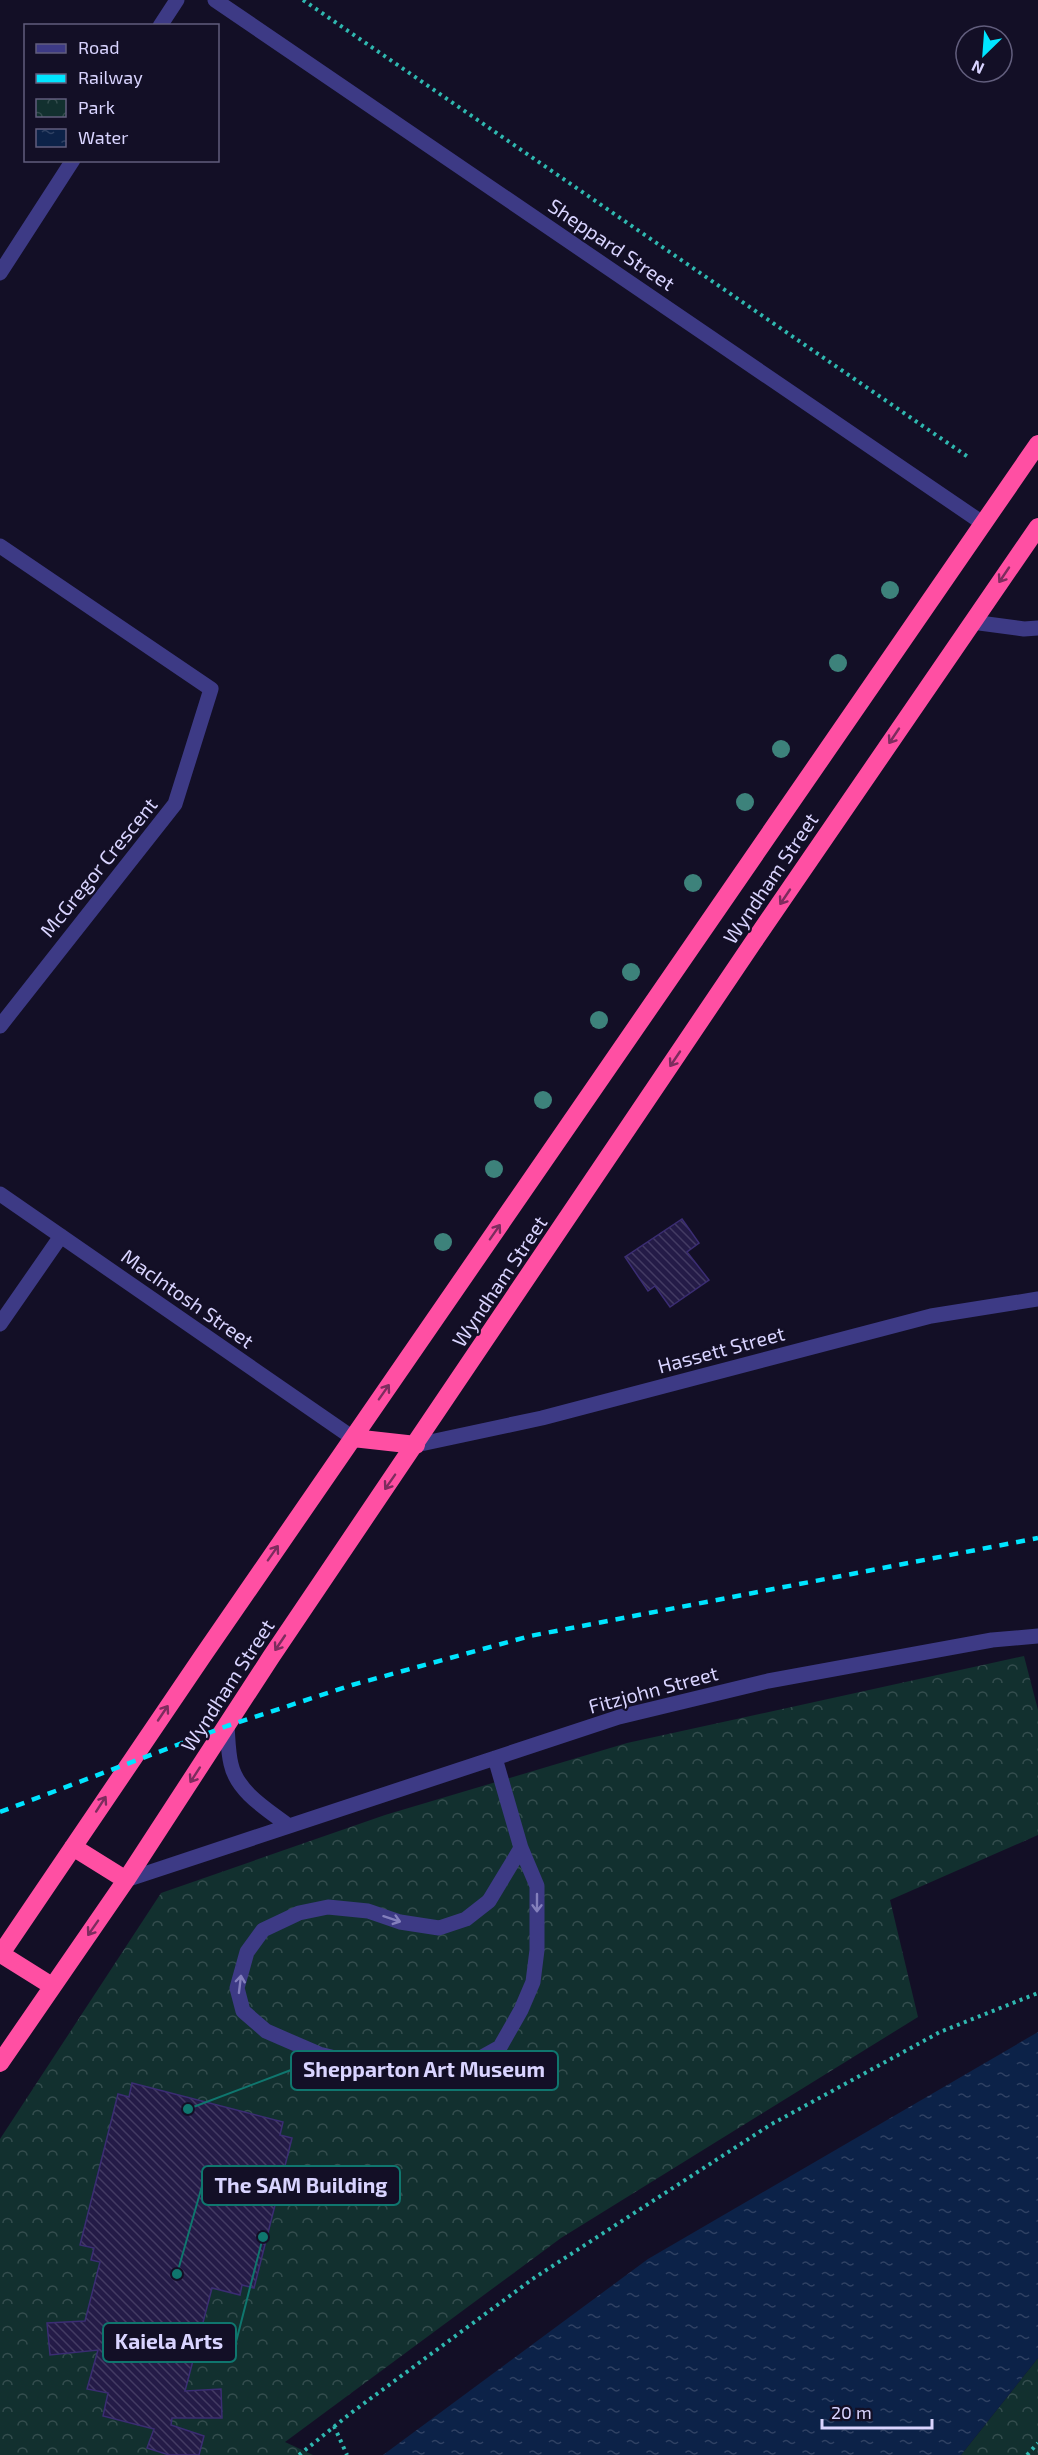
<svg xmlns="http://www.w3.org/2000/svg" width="1038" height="2455" font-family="'Exo 2',sans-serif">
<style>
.park{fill:url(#park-crowns)}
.water{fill:url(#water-ripples)}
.building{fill:url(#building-back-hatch);stroke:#3b2d73;stroke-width:1.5}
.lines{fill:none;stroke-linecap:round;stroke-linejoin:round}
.path{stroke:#2fb8b0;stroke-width:4;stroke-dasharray:3 4.5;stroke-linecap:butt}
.minor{stroke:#3d3a85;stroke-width:15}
.highway{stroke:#ff4fa3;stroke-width:18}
.rail{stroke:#00e5ff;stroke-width:4.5;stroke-dasharray:9 8;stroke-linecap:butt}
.tree{fill:#3d827b}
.oneway{stroke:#7d2c5e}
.oneway2{stroke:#837fbc}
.labels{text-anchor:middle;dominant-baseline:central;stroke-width:4.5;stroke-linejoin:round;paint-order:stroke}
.street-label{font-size:20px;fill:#d9d4ff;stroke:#130f26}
.leader{fill:none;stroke:#0f766e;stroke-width:2}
.callout-dot{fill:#0f766e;stroke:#130f26;stroke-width:2}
.callout{fill:#130f26;stroke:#0f766e;stroke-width:2}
.callout-label{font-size:21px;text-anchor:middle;font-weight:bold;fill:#d9d4ff}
</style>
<defs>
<pattern id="park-crowns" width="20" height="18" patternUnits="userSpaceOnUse" patternTransform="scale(1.5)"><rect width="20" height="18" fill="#12302f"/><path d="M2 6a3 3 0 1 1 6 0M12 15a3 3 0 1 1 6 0" fill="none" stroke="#344d4e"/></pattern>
<pattern id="water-ripples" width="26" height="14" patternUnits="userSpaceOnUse" patternTransform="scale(1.5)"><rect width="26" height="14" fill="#0c2248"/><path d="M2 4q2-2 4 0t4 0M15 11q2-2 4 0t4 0" fill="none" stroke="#2f4163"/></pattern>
<pattern id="building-back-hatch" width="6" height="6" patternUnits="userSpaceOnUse" patternTransform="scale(1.5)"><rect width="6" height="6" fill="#241b47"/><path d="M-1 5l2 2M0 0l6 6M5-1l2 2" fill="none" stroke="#433b63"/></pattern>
</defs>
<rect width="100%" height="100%" fill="#130f26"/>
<path class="park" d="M1024,1656L1038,1710V1835L890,1900L918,2017L561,2238L285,2442L313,2455H0V2139L161,1893L385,1815L627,1743Z
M1038,2358V2455H961Z"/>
<path class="water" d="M1038,2032V2358L961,2455H383L648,2259Z"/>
<path class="building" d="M682,1219L699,1243L687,1252L709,1280L670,1307L655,1286L648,1291L625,1257Z
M132,2083L283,2122L280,2135L292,2138L254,2288L242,2285L240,2295L212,2288L185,2391L221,2389L222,2418H172L171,2425L204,2436L199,2455H169L147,2448L154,2429L103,2416L108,2393L87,2389L98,2350L50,2355L47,2323L85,2321L100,2262L91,2260L94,2248L80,2245L118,2094L129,2097Z"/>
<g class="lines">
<path class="path" d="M303,0L968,457
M334,2426L347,2455
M299,2455L351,2413L534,2278L770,2125L940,2032L1038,1993
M1027,2455L1038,2443"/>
<path class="minor" d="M215,0L984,524
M160,26L177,0
M0,273L73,160
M0,546L211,689L175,804L0,1026
M972,622L1024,629L1038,628
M0,1194L353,1438
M0,1324L61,1236
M416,1445L542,1418L931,1316L1038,1299
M227,1726C228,1738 228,1752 231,1764C237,1792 268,1810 289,1826
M495,1758L521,1848L537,1886V1950L533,1982L521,2010L500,2047L448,2076L404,2075L319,2054L266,2031L243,2011L237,1988L247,1952L263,1930L299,1913L328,1907L368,1911L400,1922L439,1928L466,1919L489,1901L521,1848
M126,1880L619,1717L768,1681L992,1640L1038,1636"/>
<path class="highway" d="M353,1438L416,1445
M73,1847L126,1880
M1,1954L52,1986
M0,1955L202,1657L1038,444
M0,2063L126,1880L271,1657L752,944L1038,527"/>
<path class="rail" d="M0,1812L227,1726L352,1685L530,1636L1038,1538"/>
</g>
<g class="tree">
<circle cx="890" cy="590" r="9"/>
<circle cx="838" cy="663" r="9"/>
<circle cx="781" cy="749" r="9"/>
<circle cx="745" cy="802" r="9"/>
<circle cx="693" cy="883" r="9"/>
<circle cx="631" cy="972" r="9"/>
<circle cx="599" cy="1020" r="9"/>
<circle cx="543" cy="1100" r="9"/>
<circle cx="494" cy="1169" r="9"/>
<circle cx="443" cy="1242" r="9"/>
</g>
<defs><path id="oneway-shaft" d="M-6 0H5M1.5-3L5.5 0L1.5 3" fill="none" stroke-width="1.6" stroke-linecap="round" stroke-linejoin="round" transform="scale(1.5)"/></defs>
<g class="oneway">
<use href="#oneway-shaft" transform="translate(1004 575) rotate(124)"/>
<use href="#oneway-shaft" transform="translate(894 736) rotate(124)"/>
<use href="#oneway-shaft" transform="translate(785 897) rotate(124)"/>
<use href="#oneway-shaft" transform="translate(675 1059) rotate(124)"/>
<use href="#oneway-shaft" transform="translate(495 1232) rotate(-55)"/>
<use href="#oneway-shaft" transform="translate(384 1392) rotate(-55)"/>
<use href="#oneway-shaft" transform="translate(390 1482) rotate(125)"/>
<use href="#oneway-shaft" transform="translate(273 1553) rotate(-55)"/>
<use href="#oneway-shaft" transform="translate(280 1643) rotate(124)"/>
<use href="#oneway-shaft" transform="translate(163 1713) rotate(-56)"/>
<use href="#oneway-shaft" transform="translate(195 1775) rotate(123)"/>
<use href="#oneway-shaft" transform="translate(101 1804) rotate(-57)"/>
<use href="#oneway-shaft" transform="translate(93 1928) rotate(125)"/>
</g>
<g class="oneway2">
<use href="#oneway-shaft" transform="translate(537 1903) rotate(90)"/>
<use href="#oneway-shaft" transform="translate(392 1919) rotate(18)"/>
<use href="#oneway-shaft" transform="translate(240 1984) rotate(-83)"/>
</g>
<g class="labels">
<g class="street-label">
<text transform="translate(612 244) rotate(34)">Sheppard Street</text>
<text transform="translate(98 867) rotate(-51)">McGregor Crescent</text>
<text transform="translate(770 878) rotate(-56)">Wyndham Street</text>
<text transform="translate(499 1281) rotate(-56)">Wyndham Street</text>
<text transform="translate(188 1298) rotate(35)">MacIntosh Street</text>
<text transform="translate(721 1349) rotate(-15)">Hassett Street</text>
<text transform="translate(227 1685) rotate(-57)">Wyndham Street</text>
<text transform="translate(653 1689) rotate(-15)">Fitzjohn Street</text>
</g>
</g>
<path class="leader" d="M188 2109L291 2070M177 2274L202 2186M263 2237L236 2342"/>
<g class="callout-dot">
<circle cx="188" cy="2109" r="6"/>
<circle cx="177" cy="2274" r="6"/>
<circle cx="263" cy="2237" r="6"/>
</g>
<g class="callout">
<rect x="291" y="2051" width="267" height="39" rx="6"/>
<rect x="202" y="2166" width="198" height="39" rx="6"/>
<rect x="103" y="2323" width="133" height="39" rx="6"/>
</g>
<g class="callout-label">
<text x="424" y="2077">Shepparton Art Museum</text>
<text x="301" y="2193">The SAM Building</text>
<text x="169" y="2349">Kaiela Arts</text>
</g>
<rect x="24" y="24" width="195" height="138" fill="#130f26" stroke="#625e7d" stroke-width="1.5"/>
<rect x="36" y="44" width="30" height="9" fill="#3d3a85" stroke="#625e7d" stroke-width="1.5"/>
<text x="78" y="54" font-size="18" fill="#d9d4ff">Road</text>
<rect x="36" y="74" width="30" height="9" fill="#00e5ff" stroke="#625e7d" stroke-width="1.5"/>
<text x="78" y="84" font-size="18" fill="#d9d4ff">Railway</text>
<rect x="36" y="99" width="30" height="18" fill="url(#park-crowns)" stroke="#625e7d" stroke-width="1.5"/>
<text x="78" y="114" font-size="18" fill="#d9d4ff">Park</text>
<rect x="36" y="129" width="30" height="18" fill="url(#water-ripples)" stroke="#625e7d" stroke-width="1.5"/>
<text x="78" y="144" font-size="18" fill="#d9d4ff">Water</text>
<g transform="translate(984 54) rotate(205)"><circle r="28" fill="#130f26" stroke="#625e7d" stroke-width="1.5"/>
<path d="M0-4.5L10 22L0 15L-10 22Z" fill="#00e5ff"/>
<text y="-9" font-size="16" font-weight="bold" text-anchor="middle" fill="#d9d4ff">N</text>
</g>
<path d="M822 2419v9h110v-9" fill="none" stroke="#d9d4ff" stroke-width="3"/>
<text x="831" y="2419" font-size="18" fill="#d9d4ff" stroke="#130f26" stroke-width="4.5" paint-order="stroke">20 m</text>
</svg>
